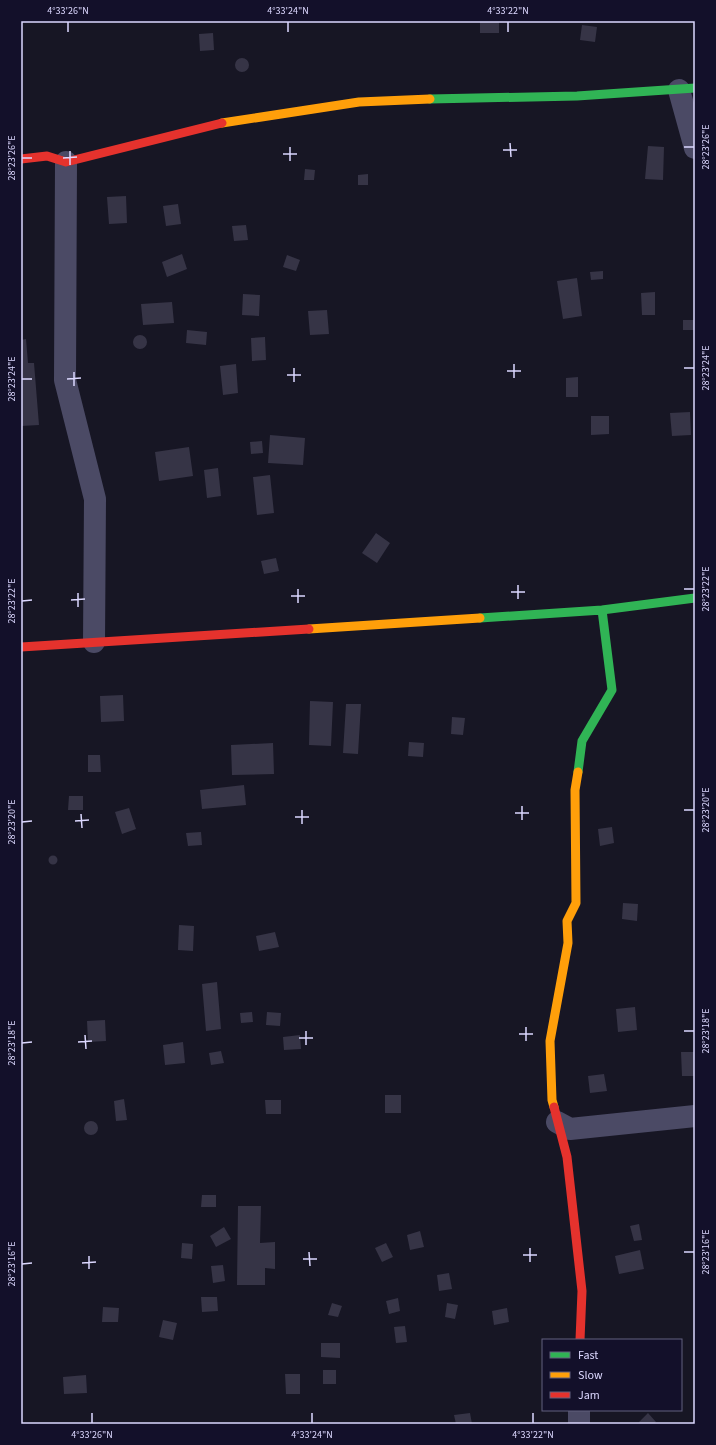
<svg xmlns="http://www.w3.org/2000/svg" width="716" height="1445" font-family="'Source Sans 3',sans-serif">
<style>
.building{fill:#363446}
.lines{fill:none;stroke-linecap:round;stroke-linejoin:round}
.street{stroke:#4b4a65;stroke-width:22}
.fast{stroke:#30b455;stroke-width:9}
.slow{stroke:#ff9f0a;stroke-width:9}
.jam{stroke:#e5322d;stroke-width:9}
.ticks{fill:none;stroke:#dcd8ff;stroke-width:1.5}
.neatline{fill:none;stroke:#dcd8ff;stroke-width:1.5}
.ticks-label{font-size:10px;text-anchor:middle;fill:#dcd8ff}
</style>
<rect width="100%" height="100%" fill="#171624"/>
<path class="building" d="M480,21H499V33H480Z
M582,25L597,27L595,42L580,40Z
M213,33L214,50L200,51L199,34Z
M235 65a7 7 0 1 1 14 0a7 7 0 1 1-14 0Z
M648,146L664,147L663,180L645,179Z
M305,169L315,170L314,180H304Z
M368,174V185H358V175Z
M126,196L127,223L109,224L107,197Z
M178,204L181,224L166,226L163,206Z
M246,225L248,240L234,241L232,226Z
M182,254L187,269L167,277L162,262Z
M287,255L300,260L296,271L283,267Z
M603,271V279L591,280L590,272Z
M577,278L582,316L563,319L557,281Z
M655,292V315H642L641,293Z
M243,294L260,295L259,316L242,315Z
M172,302L174,323L143,325L141,304Z
M327,310L329,334L310,335L308,311Z
M683,320H694V330H683Z
M187,330L207,332L206,345L186,343Z
M133 342a7 7 0 1 1 14 0a7 7 0 1 1-14 0Z
M265,337L266,360L252,361L251,338Z
M26,339L28,363H34L39,425L21,426V340Z
M236,364L238,393L223,395L220,366Z
M578,377V397H566V378Z
M690,412L691,435L672,436L670,413Z
M591,416H609V434L591,435Z
M270,435L305,438L303,465L268,463Z
M262,441L263,453L251,454L250,442Z
M189,447L193,476L159,481L155,452Z
M218,468L221,496L207,498L204,470Z
M270,475L274,513L257,515L253,477Z
M376,533L390,543L377,563L362,553Z
M276,558L279,571L264,574L261,561Z
M123,695L124,721L101,722L100,696Z
M310,701L333,702L331,746L309,745Z
M346,704H361L358,754L343,753Z
M452,717L465,718L463,735L451,734Z
M409,742L424,743L423,757L408,756Z
M273,743L274,774L232,775L231,745Z
M88,755H100L101,772H88Z
M244,785L246,805L202,809L200,790Z
M69,796H83V810H68Z
M129,808L136,829L122,834L115,812Z
M612,827L614,843L600,846L598,829Z
M201,832L202,845L188,846L186,833Z
M48.5 860a4.5 4.5 0 1 1 9 0a4.5 4.5 0 1 1-9 0Z
M623,903L638,904L637,921L622,919Z
M179,925L194,926L193,951L178,950Z
M275,932L279,947L259,951L256,936Z
M217,982L221,1029L206,1031L202,984Z
M635,1007L637,1030L618,1032L616,1009Z
M252,1012L253,1022L241,1023L240,1013Z
M267,1012L281,1013L280,1026L266,1025Z
M105,1020L106,1041L88,1042L87,1021Z
M300,1035L301,1049L284,1050L283,1037Z
M183,1042L185,1063L165,1065L163,1045Z
M221,1051L224,1063L211,1065L209,1053Z
M681,1052H695V1076H682Z
M604,1074L607,1091L590,1093L588,1076Z
M385,1095H401V1113H385Z
M124,1099L127,1120L116,1121L114,1101Z
M265,1100H281V1114H266Z
M84 1128a7 7 0 1 1 14 0a7 7 0 1 1-14 0Z
M202,1195H216V1207H201Z
M238,1206H261L260,1243L275,1242V1269L265,1268V1285H237Z
M639,1224L642,1240L634,1241L630,1226Z
M224,1227L231,1239L216,1247L210,1236Z
M420,1231L424,1247L410,1250L407,1235Z
M182,1243L193,1244L192,1259L181,1258Z
M386,1243L393,1257L382,1262L375,1248Z
M640,1250L644,1269L619,1274L615,1256Z
M223,1265L225,1281L213,1283L211,1266Z
M449,1273L452,1289L439,1291L437,1275Z
M201,1297H217L218,1311L202,1312Z
M398,1298L400,1311L389,1314L386,1301Z
M332,1303L342,1306L338,1317L328,1315Z
M447,1303L458,1305L455,1319L445,1317Z
M103,1307L119,1308L118,1322H102Z
M507,1308L509,1322L494,1325L492,1311Z
M163,1320L177,1323L173,1340L159,1337Z
M405,1326L407,1342L396,1343L394,1327Z
M321,1343H340V1358L321,1357Z
M323,1370H336V1384H323Z
M285,1374H300V1394H286Z
M86,1375L87,1393L64,1394L63,1377Z
M470,1413L472,1424H456L454,1415Z
M648,1413L656,1422L653,1424H641L639,1422Z"/>
<g class="lines">
<path class="street" d="M679,90L695,148
M66,162L65,380L95,499L94,642
M557,1122L570,1129L695,1116
M579,1424V1410"/>
<path class="fast" d="M430,99L577,96L695,88
M480,618L602,610L695,598
M578,772L582,741L612,690L602,610"/>
<path class="slow" d="M222,123L359,102L430,99
M309,629L480,618
M554,1107L552,1100L550,1041L568,943L567,921L576,903L575,790L578,772"/>
<path class="jam" d="M21,159L47,156L66,162L222,123
M21,647L309,629
M554,1107L567,1157L582,1291L580,1340"/>
</g>
<path class="ticks" d="M68,22V32M288,22V32M508,22V32M510,143L511,157M290,147V161M684,147H694M503,150H517M70,151V165M283,154H297M22,158H32M63,158L77,157M514,364V378M294,368V382M684,368H694M507,371H521M74,372V386M287,375H301M22,379H32M67,379L81,378M518,585V599M298,589V603M684,589H694M511,592H525M78,593V607M291,596H305M71,600L85,599M22,601L32,600M522,806V820M302,810V824M684,810H694M515,813H529M81,814L82,828M295,817H309M75,821L89,820M22,822L32,821M526,1027V1041M306,1031V1045M684,1031H694M519,1034H533M85,1035L86,1049M299,1038H313M78,1042L92,1041M22,1043L32,1042M530,1248V1262M309,1252L310,1266M684,1252H694M523,1255H537M89,1256V1269M303,1259H317M82,1263L96,1262M22,1264L32,1263M92,1413V1423M312,1413V1423M533,1413V1423"/>
<rect width="716" height="1445" fill="none" stroke="#13102a" stroke-width="44"/>
<rect x="542" y="1339" width="140" height="72" fill="#13102a" stroke="#63607f"/>
<rect x="550" y="1352" width="20" height="6" fill="#30b455" stroke="#63607f"/>
<text x="578" y="1359" font-size="12" fill="#dcd8ff">Fast</text>
<rect x="550" y="1372" width="20" height="6" fill="#ff9f0a" stroke="#63607f"/>
<text x="578" y="1379" font-size="12" fill="#dcd8ff">Slow</text>
<rect x="550" y="1392" width="20" height="6" fill="#e5322d" stroke="#63607f"/>
<text x="578" y="1399" font-size="12" fill="#dcd8ff">Jam</text>
<rect x="22" y="22" width="672" height="1401" class="neatline"/>
<g class="ticks-label">
<text x="68" y="14">4°33'26"N</text>
<text x="288" y="14">4°33'24"N</text>
<text x="508" y="14">4°33'22"N</text>
<text transform="translate(705 147) rotate(-90)" y="4">28°23'26"E</text>
<text transform="translate(11 158) rotate(-90)" y="4">28°23'26"E</text>
<text transform="translate(705 368) rotate(-90)" y="4">28°23'24"E</text>
<text transform="translate(11 379) rotate(-90)" y="4">28°23'24"E</text>
<text transform="translate(705 589) rotate(-90)" y="4">28°23'22"E</text>
<text transform="translate(11 601) rotate(-90)" y="4">28°23'22"E</text>
<text transform="translate(705 810) rotate(-90)" y="4">28°23'20"E</text>
<text transform="translate(11 822) rotate(-90)" y="4">28°23'20"E</text>
<text transform="translate(705 1031) rotate(-90)" y="4">28°23'18"E</text>
<text transform="translate(11 1043) rotate(-90)" y="4">28°23'18"E</text>
<text transform="translate(705 1252) rotate(-90)" y="4">28°23'16"E</text>
<text transform="translate(11 1264) rotate(-90)" y="4">28°23'16"E</text>
<text x="92" y="1438">4°33'26"N</text>
<text x="312" y="1438">4°33'24"N</text>
<text x="533" y="1438">4°33'22"N</text>
</g>
</svg>
